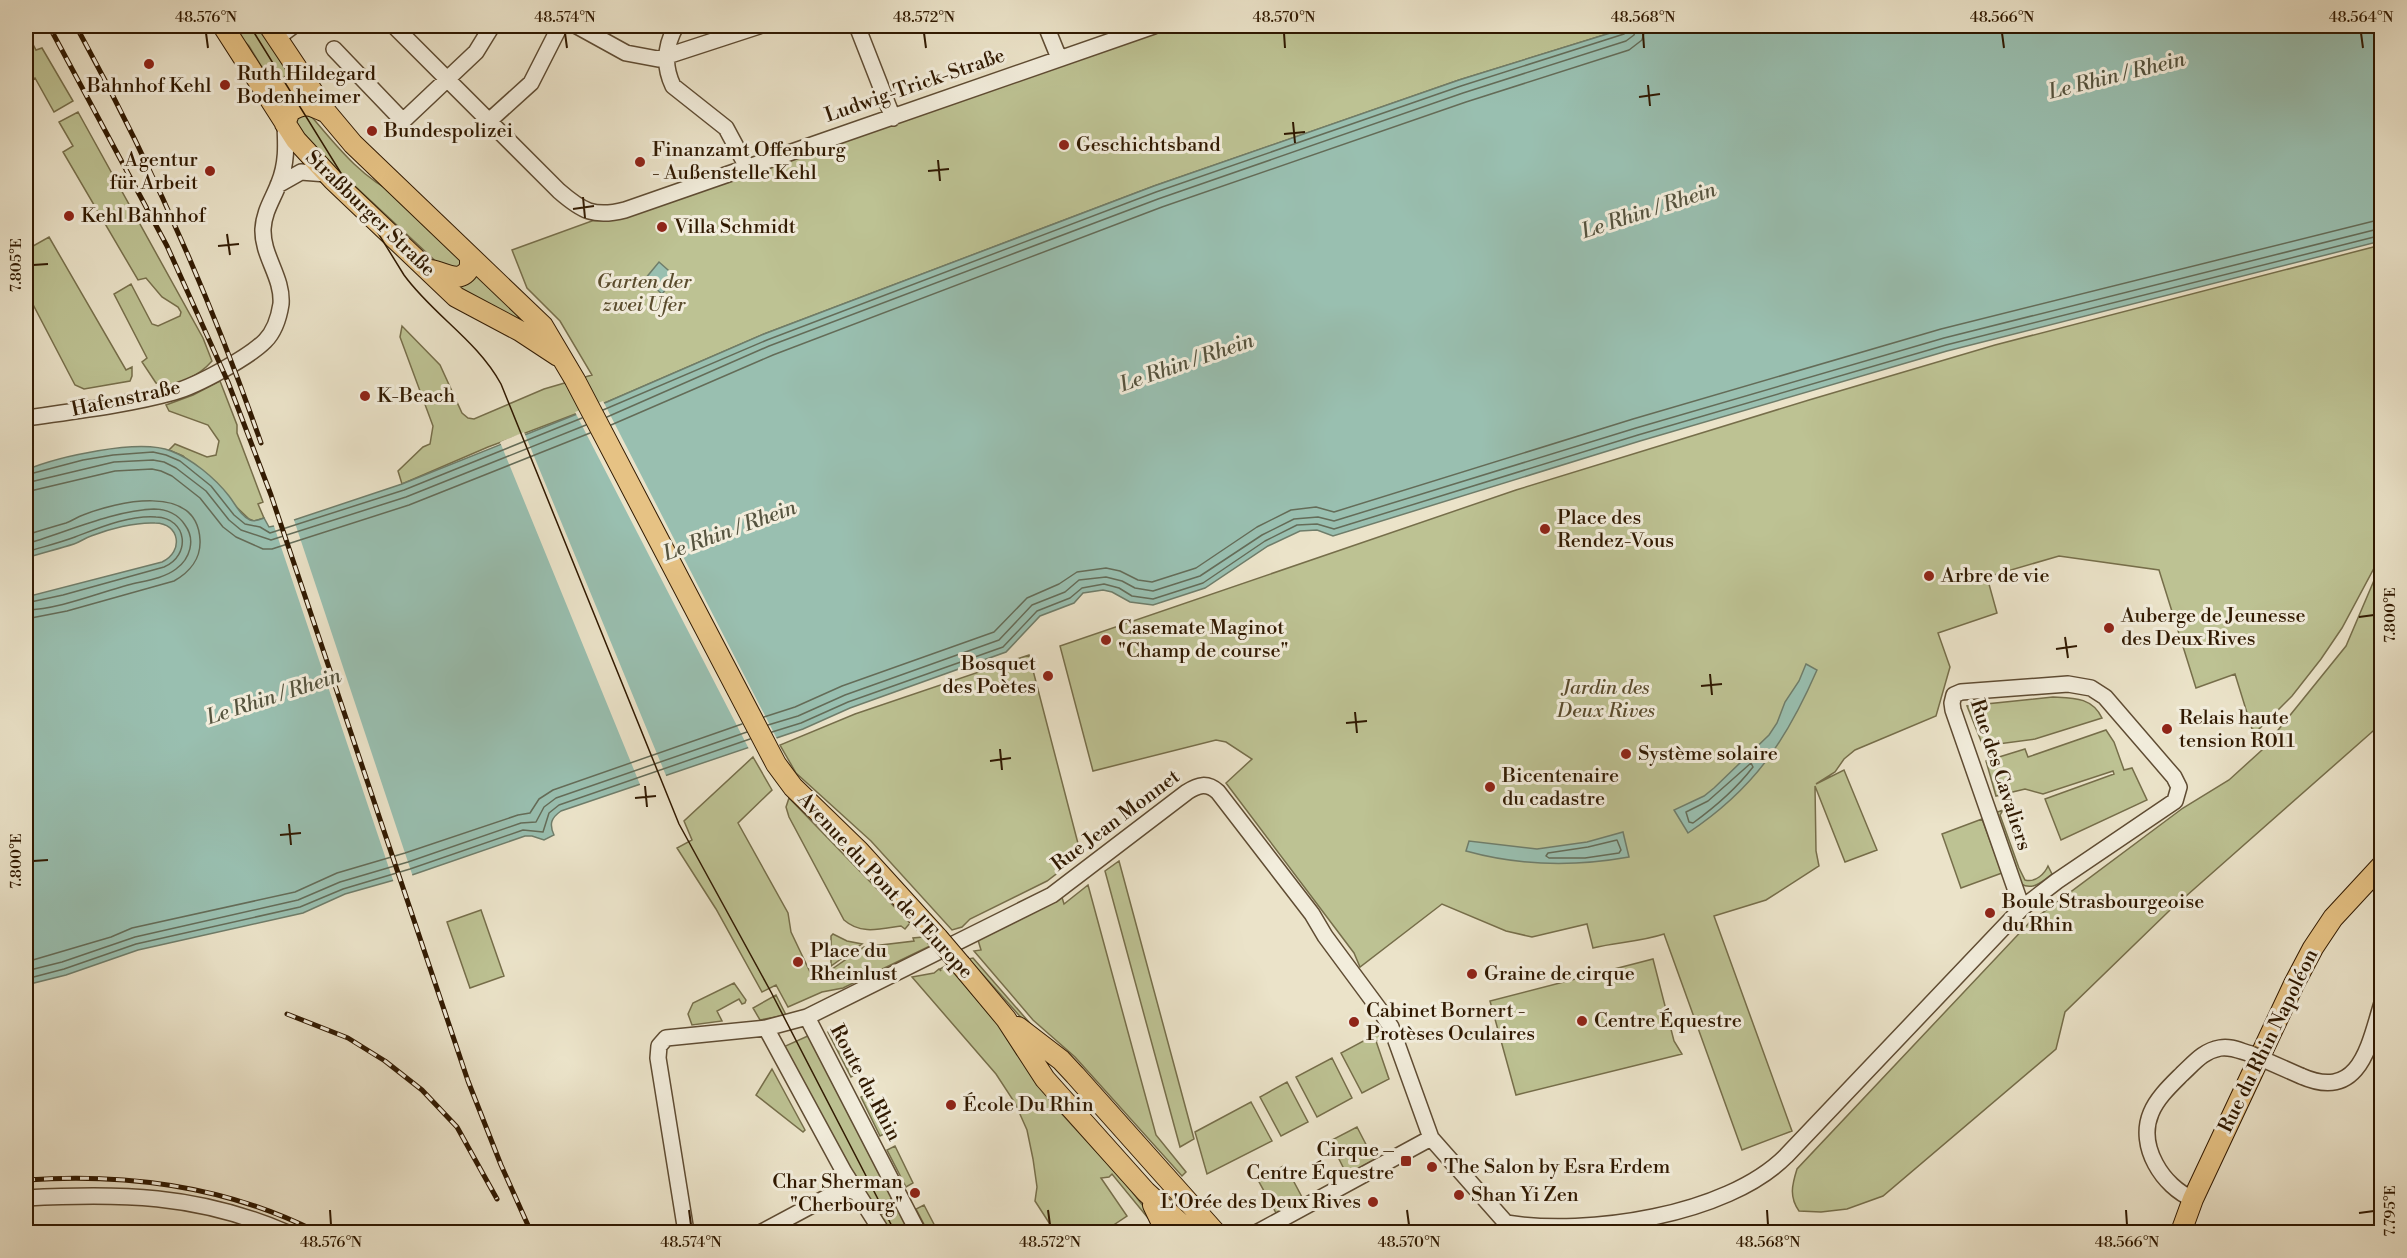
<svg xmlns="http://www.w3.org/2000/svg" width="2407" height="1258" font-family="'Libre Bodoni',serif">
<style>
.green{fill:#bdc293;stroke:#766e4a;stroke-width:1.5}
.water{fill:#99bfb0;stroke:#6f7d6a;stroke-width:1.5}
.pier{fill:#ebe3c9}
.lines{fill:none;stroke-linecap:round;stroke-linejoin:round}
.shore{stroke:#646c58;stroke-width:1.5}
.minor-casing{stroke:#5f4c33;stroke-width:18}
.major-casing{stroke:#301901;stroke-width:22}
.minor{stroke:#f2eddc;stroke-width:15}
.major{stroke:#e6c284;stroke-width:20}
.tram{stroke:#301901;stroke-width:1.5}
.rail-casing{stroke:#301901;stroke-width:5}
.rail{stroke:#f2eddc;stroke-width:3;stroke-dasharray:9;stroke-linecap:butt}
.minor-bridge-casing{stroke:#5f4c33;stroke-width:18;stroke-linecap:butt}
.major-bridge-casing{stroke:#301901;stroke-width:22;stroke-linecap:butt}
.minor-bridge{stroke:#f2eddc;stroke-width:15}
.major-bridge{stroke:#e6c284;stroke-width:20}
.ticks{fill:none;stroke:#301901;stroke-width:2}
.poi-dot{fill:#8f2418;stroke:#f2eddc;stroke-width:2}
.labels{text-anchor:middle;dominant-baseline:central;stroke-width:6;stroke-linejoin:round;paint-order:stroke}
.poi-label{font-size:20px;fill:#301901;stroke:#f2eddc;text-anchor:start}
.street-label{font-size:20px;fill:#301901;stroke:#f2eddc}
.park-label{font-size:20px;font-style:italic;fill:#5a4c2d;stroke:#f2eddc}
.water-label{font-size:21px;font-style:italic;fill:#55533e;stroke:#f2eddc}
.neatline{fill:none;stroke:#301901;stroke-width:2}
.ticks-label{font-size:15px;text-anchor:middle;fill:#301901}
</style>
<rect width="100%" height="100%" fill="#ebe3c9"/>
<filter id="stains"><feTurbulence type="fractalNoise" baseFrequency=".00333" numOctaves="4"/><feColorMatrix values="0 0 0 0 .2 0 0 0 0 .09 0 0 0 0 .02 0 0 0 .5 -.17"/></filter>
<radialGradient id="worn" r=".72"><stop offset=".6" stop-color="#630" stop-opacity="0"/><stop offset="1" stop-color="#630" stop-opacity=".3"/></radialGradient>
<path class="green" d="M247,26H262L290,71V81L271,82L249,46L236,33Z
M1151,26H1633L1459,80L1154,186L764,334L607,402L488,447L402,484L398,471L423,447L430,444L433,426L400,337L402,326L440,365L462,413L468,418L474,419L544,389L592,375L560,321L527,288L512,250L801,145Z
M26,31L36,50L42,48L73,101L54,112L35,78L26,83Z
M78,112L203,338L212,361C200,375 175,389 156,383L142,362L147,358L114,294L131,284L152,324L158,326L180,316L181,312L178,307L162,297L146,278L138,280L63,152L73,146L59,122Z
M295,114L311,116C335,144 362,179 397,194L463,257L462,270L444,269L356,187L329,170L292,118Z
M49,237L126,370L132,367V376L130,381L84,389L75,385L26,291V250Z
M2381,245V555L2342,628L2321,659L2292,696L2257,731L2252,729L2235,674L2196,688L2159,570L2059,556L1987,577L1997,613L1938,633L1950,667L1936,716L1855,750L1844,759L1835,772L1816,784L1844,770L1877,850L1845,862L1815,786L1816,851L1819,866L1766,900L1714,916L1792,1131L1742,1150L1664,934C1640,942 1616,942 1593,948L1587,924L1532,937L1506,931L1442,904L1360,967L1354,953L1226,783L1252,759L1226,742L1216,740L1093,771L1060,646L1516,490L1809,400L1995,345Z
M476,271L534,328L454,285Z
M220,381L237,425V433L263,502L258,504L264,518L254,521L249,519L183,456L169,450L175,444L207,457L216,455L219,441L208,425L169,411L166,405L193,395Z
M2381,564V724L2168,912L2065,1012L2056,1049L1883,1196L1847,1209L1821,1212L1799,1211C1789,1197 1792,1185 1797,1169L2029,923L2183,808L2229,780L2262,750L2346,646Z
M1029,655L1081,855L1047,881L970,919L962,927L952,930L871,841L796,773L780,745L855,714Z
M2053,697C2073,698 2092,697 2102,718L2035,739L1983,746L1967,706Z
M2106,730L2114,742L2124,770L2132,768L2147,800L2061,840L2045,799L2114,774L2113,771L2043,794L2025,789L1996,796L1986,761L2025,749L2028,757Z
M753,757L772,790L738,823L788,913L791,932L810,972L832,969L864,947L914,941L913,938L923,937L930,946L843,988L822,992L788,1007L776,985L762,992L716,909L677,848L692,840L684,821Z
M789,798L910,923L905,929L901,926C880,929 861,935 844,920L789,817L786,807Z
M2003,810L2000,815L2019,868L2025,880C2036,883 2045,873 2048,866L2052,874C2043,881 2033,891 2021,884L1995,813Z
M1982,819L2002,873L1961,888L1942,834Z
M1119,861L1194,1139L1180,1147L1105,871Z
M1088,885L1156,1135L1186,1172L1182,1176L1075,1057L1033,1020L974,951L981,950L978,940L1061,894L1064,904Z
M481,910L504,976L470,988L447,922Z
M833,934L847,941L862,944L831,966V936Z
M973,958L1035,1029L1033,1031L969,959Z
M1653,959L1674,1041L1682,1054L1516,1095L1490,1001Z
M947,965L1021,1051L1050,1101L1126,1184L1151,1216L1148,1218L1112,1174L1109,1177L1101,1178L1127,1216L1103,1232H1055L1035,1201L1037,1187L1033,1159L1027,1130L1015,1103L996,1074L912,977L934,973L939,969L941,971L940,969Z
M734,983L746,1000L745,1003L742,1004L739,999L717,1011L722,1021L692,1025L688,1014L693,1003Z
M776,995L786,1015L760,1020L753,1008Z
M836,1028L858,1073L851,1077L828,1032Z
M1380,1032L1382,1039L1376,1041L1389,1079L1362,1093L1341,1053Z
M810,1035L893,1192L889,1203L873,1211L781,1048Z
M1332,1058L1352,1098L1317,1117L1296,1077Z
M772,1069L805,1130L803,1132L756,1095Z
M1287,1082L1308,1122L1281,1136L1260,1097Z
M869,1093L888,1132L880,1136L861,1097Z
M1251,1102L1272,1141L1207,1174L1195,1132Z
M1357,1127L1374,1160L1347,1175L1330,1141Z
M895,1146L913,1183L906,1187L887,1150Z
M1285,1165L1303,1199L1276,1213L1258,1180Z
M896,1197L914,1232H886L877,1217L892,1209Z
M924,1205L938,1232H928L916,1209Z"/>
<path class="water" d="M1633,26H2381V241L1947,351L1640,441L1333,536L1317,530L1300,531L1268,546L1205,588L1153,605L1130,602L1112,592L1103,590L1083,593L1074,603L1040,616L1006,652L850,708L803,729L561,811C551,818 549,824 554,835L544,840L532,836H525L412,875L345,894L303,913L138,950L66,975L26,985V597L162,562C184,552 180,523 155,523C135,522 109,529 91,536C85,538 80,542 74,544C58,549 42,553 26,558V470C57,457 139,438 171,451C192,459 215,478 229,496C236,505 240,515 250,520C255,522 259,520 264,518L269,527L279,525L402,484L607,402L764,334L1154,186L1459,80Z
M659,262L676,277L662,294L645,279Z
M1806,664L1817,670C1786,741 1754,789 1688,833L1674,810L1704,796L1714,788L1769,735L1777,723L1785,702L1799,681Z
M1623,832L1629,857C1573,867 1520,866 1466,851L1469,841L1537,849L1587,842Z"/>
<path class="pier" d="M603,401L777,739L749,749L575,412Z
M524,432L667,778L641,787L500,442Z
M293,517L413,877L394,883L273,523Z"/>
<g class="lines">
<path class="shore" d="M603,410L767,340L1156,192L1461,86L1624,34L1628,31L1629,26
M607,417L769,346L1158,199L1463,93L1626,41L1634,35L1637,26
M611,425L773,355L1162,207L1466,102L1629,50L1642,40L1646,26
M26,475L83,460L113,455L153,452L166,455L180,461L211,486L234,515L245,524L260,527L270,533L404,490L582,418
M26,483L114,462L153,460L164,462L176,468L206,491L229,520L241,530L271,540L406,497L586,425
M26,492L115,471L152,469L161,471L172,476L200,498L223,527L236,537L263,549H272L409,505L590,433
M26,535C39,531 52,527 66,523C72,521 77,517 83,515C116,502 197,482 200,540C201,558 190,572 174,581L67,611L26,619
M26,544C64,533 115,510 154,509C166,509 178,514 185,525C196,540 190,559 176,569C163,579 143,581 128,585C95,594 59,609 26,610
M26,552C42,547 59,543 75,537C99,528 129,515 156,517C188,518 191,556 164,567L63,595L26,603
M764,717L795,707L842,686L994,632L1027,598L1059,584L1077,572L1106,568L1120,571L1138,580L1152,582L1196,568L1257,527L1291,510L1316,507L1334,512L1633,419L1941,329L2382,219
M768,725L798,716L845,695L999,640L1032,605L1065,592L1079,580L1106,577L1122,581L1135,588L1153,591L1200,576L1262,535L1294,519L1318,517L1334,521L1636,428L1944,338L2382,228
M772,732L801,723L848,702L1003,647L1037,611L1070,598L1082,588L1104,584L1119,588L1132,596L1153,599L1203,583L1265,541L1297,525L1317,524L1334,529L1638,435L1946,345L2382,235
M1751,763L1753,767C1736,789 1715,807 1693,823L1689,822L1686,812L1708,801Z
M1617,840L1621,850L1619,853L1585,858H1549L1546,856L1548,853L1588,847Z
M26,962L111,937L132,928L295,892L337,873L405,853L518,815L530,813L539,799L553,790L742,724
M26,971L62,962L135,937L298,900L340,882L408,862L521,823L536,822L544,807L556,798L747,732
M26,979L64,969L136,944L300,907L343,889L410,869L523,830L543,832L549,813L559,805L750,739"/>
<g class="minor-casing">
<path id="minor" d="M394,26L559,191C582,211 594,218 625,210L1154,26
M577,26L626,53L658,59L759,26
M676,26C665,46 663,65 673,86L726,128L747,167
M857,26L893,118
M1046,26L1059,58
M277,38L293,26
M334,49L403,121L476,52L492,26
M489,121L531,83L560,26
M278,185L301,172L327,174
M26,418C74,411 127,405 174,392C196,386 248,358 265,341C274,332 279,317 281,304C283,277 262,256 263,229C264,211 273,199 279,183C287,163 286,145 285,125
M807,1017L918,1232
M766,1028L844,1172L882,1232
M2301,1076C2360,1102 2369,1045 2382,1003
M26,1198C119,1193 197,1194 285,1232
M2193,1199C2163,1187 2137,1146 2151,1113C2157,1098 2171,1085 2182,1074C2194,1063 2203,1051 2220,1048C2231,1046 2240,1051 2251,1054
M1506,1223C1587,1236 1726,1216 1786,1156L2022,908L2057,881L2175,801L2179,787L2174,777L2105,697L2091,688L2068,684L1961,692L1954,695L1952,703L1953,710L2022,908
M686,1232L658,1058L659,1046L666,1038L766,1028L807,1017L1052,895L1187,792C1198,785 1207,782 1218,792L1312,914L1325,936L1379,1009L1391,1027L1431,1138L1514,1232
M762,1232L833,1194L849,1190L858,1193
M1258,1232L1431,1138"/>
</g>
<g class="major-casing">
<path id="major" d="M223,26L296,140L333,180L456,297L520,331L558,356
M269,26L327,113L353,144L543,326L575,380L776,764L793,787L859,851L938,938
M259,83C276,93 291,94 299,72
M285,124L290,111C307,102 310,105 327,113
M431,270C446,273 461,285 470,267V256
M961,965L1006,1019L1045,1079L1146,1192L1190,1232
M1018,1027L1061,1060L1075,1075L1215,1232
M1153,1205L1166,1232
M2181,1232L2193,1199L2294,984L2313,948L2333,918L2382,865"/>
</g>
<use href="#minor" class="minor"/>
<use href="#major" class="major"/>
<path class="tram" d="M250,26L404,275C433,315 477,340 501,384L679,824L771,992L895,1232"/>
<g class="rail-casing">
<path id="rail" d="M49,26L167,246L228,382L271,495L468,1081L501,1165L531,1232
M76,26C149,159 211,299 261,443
M287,1014L348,1038L385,1061L422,1090L457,1127L497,1199
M26,1180C126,1173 226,1186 317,1232"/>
</g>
<use href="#rail" class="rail"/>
<g class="minor-bridge-casing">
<path id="minor-bridge" d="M2251,1054L2301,1076"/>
</g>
<g class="major-bridge-casing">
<path id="major-bridge" d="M938,938L961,965"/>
</g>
<use href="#minor-bridge" class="minor-bridge"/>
<use href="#major-bridge" class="major-bridge"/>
</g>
<path class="ticks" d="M206,33L208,48M565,33L567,48M924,33L926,48M1284,33L1285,48M1643,33L1644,48M2002,33L2004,48M2361,33L2363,48M1648,85L1650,106M1639,97L1660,94M1293,122L1295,143M1284,134L1305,132M938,160L940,181M928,171L949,169M583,197L585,218M573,209L594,206M227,234L230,255M218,246L239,244M33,265L48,264M2359,617L2374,615M2065,637L2068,658M2056,649L2077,646M1710,674L1712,695M1701,686L1722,684M1355,712L1357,733M1346,723L1367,721M1000,749L1002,770M990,761L1011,758M645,786L647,807M635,798L656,796M289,824L291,845M280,835L301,833M33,861L48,860M330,1210L331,1225M689,1210L691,1225M1048,1210L1050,1225M1407,1210L1409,1225M1767,1210L1768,1225M2126,1210L2127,1225M2359,1213L2374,1211"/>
<g class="poi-dot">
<circle cx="149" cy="64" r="6"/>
<circle cx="225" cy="85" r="6"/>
<circle cx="372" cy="131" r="6"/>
<circle cx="1064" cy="145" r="6"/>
<circle cx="640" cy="162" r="6"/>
<circle cx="210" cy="171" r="6"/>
<circle cx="69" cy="216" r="6"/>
<circle cx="662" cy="227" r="6"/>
<circle cx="365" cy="396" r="6"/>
<circle cx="1545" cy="529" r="6"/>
<circle cx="1929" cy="576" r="6"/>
<circle cx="2109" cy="628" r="6"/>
<circle cx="1106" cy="640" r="6"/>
<circle cx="1048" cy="676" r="6"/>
<circle cx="2167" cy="729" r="6"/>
<circle cx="1626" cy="754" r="6"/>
<circle cx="1490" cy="787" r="6"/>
<circle cx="1990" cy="913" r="6"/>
<circle cx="798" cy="962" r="6"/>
<circle cx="1472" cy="974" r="6"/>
<circle cx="1582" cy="1021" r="6"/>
<circle cx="1354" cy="1022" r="6"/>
<circle cx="951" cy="1105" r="6"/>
<rect x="1400" y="1155" width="12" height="12" rx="3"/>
<circle cx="1432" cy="1167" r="6"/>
<circle cx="915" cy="1193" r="6"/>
<circle cx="1459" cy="1195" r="6"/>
<circle cx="1373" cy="1202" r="6"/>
</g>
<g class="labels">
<g class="poi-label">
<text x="237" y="74">Ruth Hildegard<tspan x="237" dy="23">Bodenheimer</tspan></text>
<text x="149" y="86" text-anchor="middle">Bahnhof Kehl</text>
<text x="384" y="131">Bundespolizei</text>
<text x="1076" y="145">Geschichtsband</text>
<text x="652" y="150">Finanzamt Offenburg<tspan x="652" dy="23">- Außenstelle Kehl</tspan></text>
<text x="198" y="160" text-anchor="end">Agentur<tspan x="198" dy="23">für Arbeit</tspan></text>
<text x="81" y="216">Kehl Bahnhof</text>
<text x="674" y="227">Villa Schmidt</text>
<text x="377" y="396">K-Beach</text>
<text x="1557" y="518">Place des<tspan x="1557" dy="23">Rendez-Vous</tspan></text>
<text x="1941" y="576">Arbre de vie</text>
<text x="2121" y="616">Auberge de Jeunesse<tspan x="2121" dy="23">des Deux Rives</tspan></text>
<text x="1118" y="628">Casemate Maginot<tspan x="1118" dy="23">"Champ de course"</tspan></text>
<text x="1036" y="664" text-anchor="end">Bosquet<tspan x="1036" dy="23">des Poètes</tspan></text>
<text x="2179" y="718">Relais haute<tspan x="2179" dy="23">tension R011</tspan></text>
<text x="1638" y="754">Système solaire</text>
<text x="1502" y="776">Bicentenaire<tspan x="1502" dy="23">du cadastre</tspan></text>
<text x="2002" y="902">Boule Strasbourgeoise<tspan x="2002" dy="23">du Rhin</tspan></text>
<text x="810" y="951">Place du<tspan x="810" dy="23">Rheinlust</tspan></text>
<text x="1484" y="974">Graine de cirque</text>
<text x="1366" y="1011">Cabinet Bornert -<tspan x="1366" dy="23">Protèses Oculaires</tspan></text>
<text x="1594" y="1021">Centre Équestre</text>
<text x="963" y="1105">École Du Rhin</text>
<text x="1394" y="1150" text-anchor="end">Cirque –<tspan x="1394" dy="23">Centre Équestre</tspan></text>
<text x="1444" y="1167">The Salon by Esra Erdem</text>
<text x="903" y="1182" text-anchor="end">Char Sherman<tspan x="903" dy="23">"Cherbourg"</tspan></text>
<text x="1471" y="1195">Shan Yi Zen</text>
<text x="1361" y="1202" text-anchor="end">L'Orée des Deux Rives</text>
</g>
<g class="street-label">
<text transform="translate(915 86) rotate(-19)">Ludwig-Trick-Straße</text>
<text transform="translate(370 214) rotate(44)">Straßburger Straße</text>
<text transform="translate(126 399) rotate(-12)">Hafenstraße</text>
<text transform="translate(2000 775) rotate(72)">Rue des Cavaliers</text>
<text transform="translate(1116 821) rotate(-37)">Rue Jean Monnet</text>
<text transform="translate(885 886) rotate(47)">Avenue du Pont de l'Europe</text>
<text transform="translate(2269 1041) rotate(-64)">Rue du Rhin Napoléon</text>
<text transform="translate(865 1083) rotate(62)">Route du Rhin</text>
</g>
<g class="park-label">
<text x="644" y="282">Garten der<tspan x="644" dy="23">zwei Ufer</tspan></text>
<text x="1606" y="688">Jardin des<tspan x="1606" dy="23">Deux Rives</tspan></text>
</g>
<g class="water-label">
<text transform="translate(2117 76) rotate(-14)">Le Rhin / Rhein</text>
<text transform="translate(1649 211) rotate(-18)">Le Rhin / Rhein</text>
<text transform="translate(1187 363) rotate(-19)">Le Rhin / Rhein</text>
<text transform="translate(730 531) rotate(-20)">Le Rhin / Rhein</text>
<text transform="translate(274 697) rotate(-18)">Le Rhin / Rhein</text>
</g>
</g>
<rect width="2407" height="1258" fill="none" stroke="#ebe3c9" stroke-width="66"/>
<rect x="33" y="33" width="2341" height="1192" class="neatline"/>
<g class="ticks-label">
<text x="206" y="22">48.576°N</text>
<text x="565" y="22">48.574°N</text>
<text x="924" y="22">48.572°N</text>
<text x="1284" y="22">48.570°N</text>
<text x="1643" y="22">48.568°N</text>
<text x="2002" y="22">48.566°N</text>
<text x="2361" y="22">48.564°N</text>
<text transform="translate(16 265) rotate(-90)" y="5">7.805°E</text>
<text transform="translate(2390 615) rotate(-90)" y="5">7.800°E</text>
<text transform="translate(16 861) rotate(-90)" y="5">7.800°E</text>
<text transform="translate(2390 1211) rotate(-90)" y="5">7.795°E</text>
<text x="331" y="1247">48.576°N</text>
<text x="691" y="1247">48.574°N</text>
<text x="1050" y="1247">48.572°N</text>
<text x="1409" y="1247">48.570°N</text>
<text x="1768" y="1247">48.568°N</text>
<text x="2127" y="1247">48.566°N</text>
</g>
<rect width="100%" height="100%" filter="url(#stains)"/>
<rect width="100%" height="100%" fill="url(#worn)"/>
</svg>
